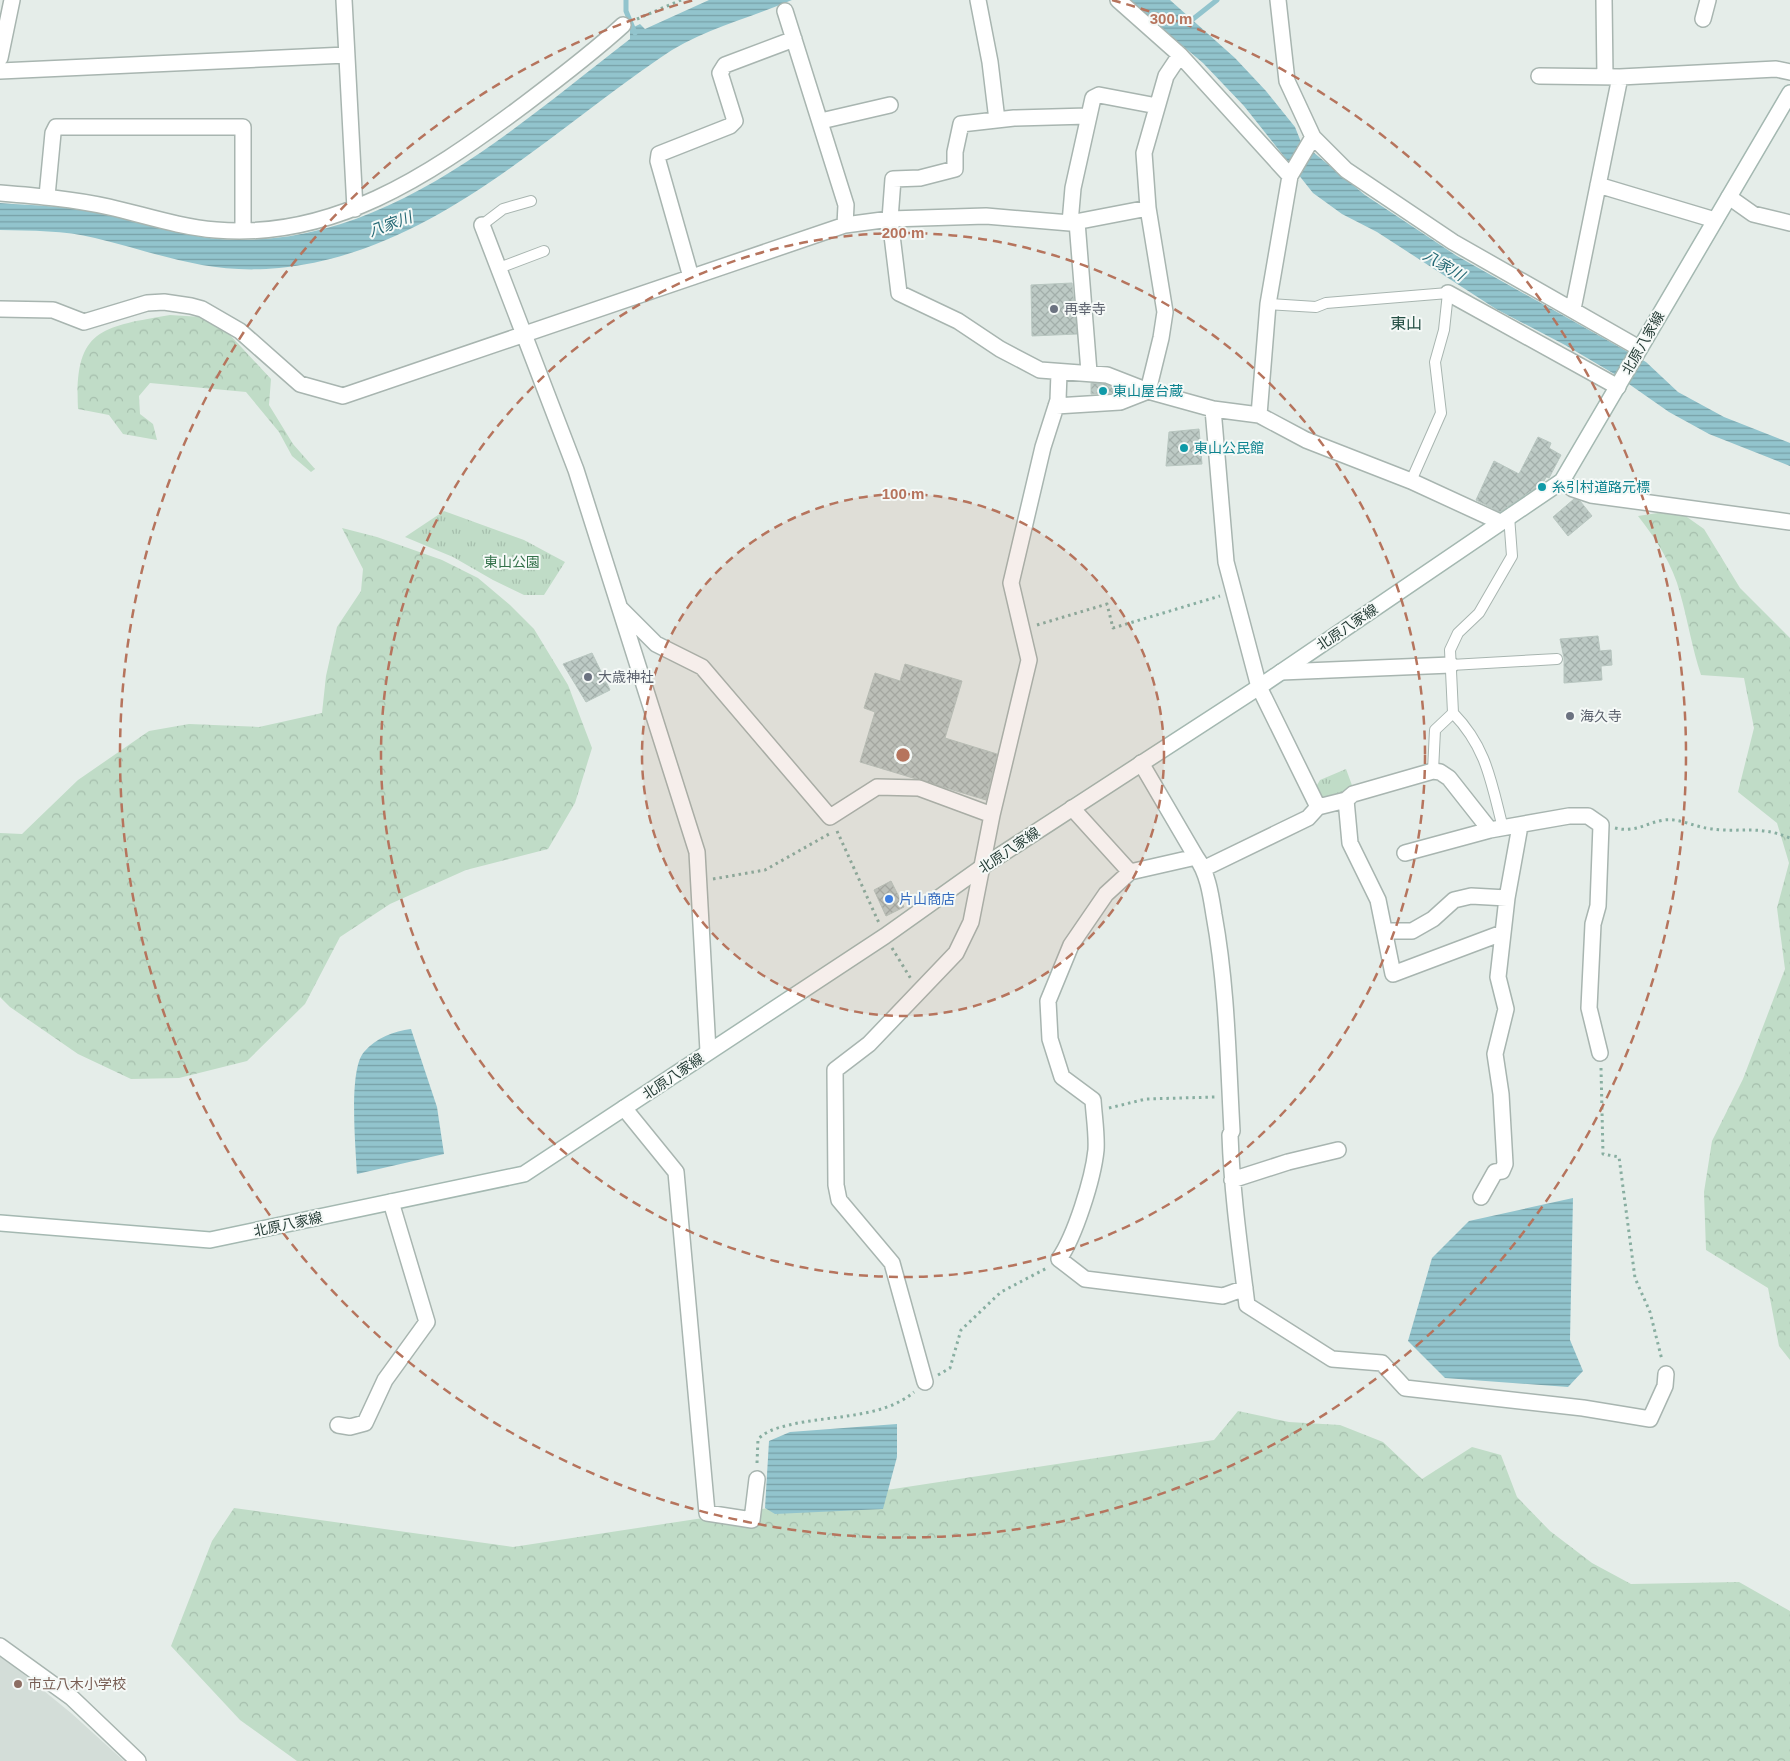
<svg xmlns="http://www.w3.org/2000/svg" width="1790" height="1761" font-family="Helvetica,'Noto Sans JP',sans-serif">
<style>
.built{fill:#d3ddd8}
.grass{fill:url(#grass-tufts)}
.forest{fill:url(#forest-crowns)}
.water{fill:url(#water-rules)}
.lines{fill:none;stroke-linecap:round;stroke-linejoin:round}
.stream{stroke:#92c4cd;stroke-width:5}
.building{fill:url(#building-cross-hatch);stroke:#b8c6c0}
.service-casing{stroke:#a8b5b0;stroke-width:12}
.minor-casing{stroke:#a8b5b0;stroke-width:18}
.secondary-casing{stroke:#a4b8b1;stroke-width:18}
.path{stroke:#88aea1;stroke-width:3;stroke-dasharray:2.5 4;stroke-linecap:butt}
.service{stroke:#fff;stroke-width:10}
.minor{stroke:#fff;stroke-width:15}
.secondary{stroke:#fff;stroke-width:15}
.ring{fill:none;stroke:#b6745d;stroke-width:2.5;stroke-dasharray:9 6}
.worship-dot{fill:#6b7280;stroke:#f5f9f7;stroke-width:2}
.culture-dot{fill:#0f9aa8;stroke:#f5f9f7;stroke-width:2}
.shop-dot{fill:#3f7fe0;stroke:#f5f9f7;stroke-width:2}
.education-dot{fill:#8d6e63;stroke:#f5f9f7;stroke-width:2}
.labels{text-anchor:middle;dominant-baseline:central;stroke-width:4;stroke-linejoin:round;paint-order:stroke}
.worship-label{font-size:14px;fill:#5b616d;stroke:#f5f9f7;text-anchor:start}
.street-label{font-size:14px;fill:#263d37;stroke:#f5f9f7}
.culture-label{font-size:14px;fill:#0d838f;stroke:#f5f9f7;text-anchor:start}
.park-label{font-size:14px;fill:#33714a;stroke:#f5f9f7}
.shop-label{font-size:14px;fill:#366cbe;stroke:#f5f9f7;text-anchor:start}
.education-label{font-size:14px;fill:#785e54;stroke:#f5f9f7;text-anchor:start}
.water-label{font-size:15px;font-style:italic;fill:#246874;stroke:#f5f9f7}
.quarter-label{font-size:16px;fill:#234e43;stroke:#f5f9f7}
.centre{fill:#b6745d;stroke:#f5f9f7;stroke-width:2.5}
.ring-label{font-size:15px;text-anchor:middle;font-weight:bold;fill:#b6745d;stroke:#f5f9f7;stroke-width:4;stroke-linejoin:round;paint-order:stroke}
</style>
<defs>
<pattern id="grass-tufts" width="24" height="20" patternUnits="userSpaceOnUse" patternTransform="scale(1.25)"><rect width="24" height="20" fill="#c0dcc7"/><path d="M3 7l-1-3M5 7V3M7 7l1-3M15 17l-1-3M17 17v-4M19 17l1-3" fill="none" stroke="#a5beac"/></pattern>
<pattern id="forest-crowns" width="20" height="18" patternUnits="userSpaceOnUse" patternTransform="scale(1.25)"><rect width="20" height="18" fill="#c0dcc7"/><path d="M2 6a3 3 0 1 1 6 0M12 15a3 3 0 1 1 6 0" fill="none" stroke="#a5beac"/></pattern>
<pattern id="water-rules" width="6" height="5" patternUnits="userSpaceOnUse" patternTransform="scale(1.25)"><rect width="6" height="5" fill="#92c4cd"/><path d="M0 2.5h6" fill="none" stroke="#77a0a7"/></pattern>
<pattern id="building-cross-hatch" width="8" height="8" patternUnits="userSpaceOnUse" patternTransform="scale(1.25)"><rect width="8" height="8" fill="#bdcac5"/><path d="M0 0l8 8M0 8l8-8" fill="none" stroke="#a2aeaa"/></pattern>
</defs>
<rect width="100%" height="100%" fill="#e5ede9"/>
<path class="built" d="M0,1655L71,1713L124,1761H0Z"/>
<path class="grass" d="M444,511L524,540L565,562L544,595H524L493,580L453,557L405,537Z
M1346,769L1353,788L1326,801L1314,790L1320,780Z"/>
<path class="forest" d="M170,315L202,317L230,335L271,379L269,405L293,444L315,469L311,472L292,456L279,432L246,392L150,383L139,396L140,414L153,424L157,440L123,434L109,415L78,409C74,329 101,327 170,315Z
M1677,510L1704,529L1740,588L1790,638V1360L1779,1346L1768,1288L1706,1250L1704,1192L1712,1141L1743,1079L1785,969L1777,908L1789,863L1777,823L1738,792L1754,728L1744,678L1701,675C1692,648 1688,621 1680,593C1673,565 1656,539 1638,516Z
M342,528L377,537L442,560L478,578L510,605L534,629L568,685L592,748L575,803L548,849L466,870L390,904L340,937L305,1004L247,1061L179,1078L131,1079L78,1054L10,1007L0,997V833L22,834L78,780L149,731L189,724L259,727L322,713L326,676L337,627L361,591L363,569Z
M1238,1411L1289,1422L1340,1425L1383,1442L1422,1479L1472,1447L1501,1455L1517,1497L1550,1531L1592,1563L1631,1584L1739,1582L1790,1611V1761H297L240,1720L171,1646L212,1541L234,1508L513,1547L1214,1440Z"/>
<path class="water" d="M709,0H792C748,19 700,30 660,58C541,139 430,253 279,268C209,275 161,254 95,238C64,230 32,231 0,230V203C35,206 71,206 105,212C144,219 180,236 219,239C382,251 510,131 630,39V29L640,24L645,29Z
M1128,0H1170L1235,58L1266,91L1295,127L1301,142L1365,195L1457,256L1646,362L1678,392L1724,417L1790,443V466L1709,434L1669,412L1616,375L1565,345L1496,309L1377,232L1342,214L1313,193L1244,106L1224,85L1203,63Z
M411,1029L437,1107L444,1154L357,1174C356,1149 348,1070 364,1052C376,1038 394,1031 411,1029Z
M1573,1198L1570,1340L1583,1371L1568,1387L1445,1378L1408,1341L1432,1258L1469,1221Z
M897,1424V1457L883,1509L775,1514L765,1508L769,1441L790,1432Z"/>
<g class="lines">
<path class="stream" d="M626,0V11L635,33
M1188,23L1217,0"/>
</g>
<path class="building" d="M1072,283L1077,334L1032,336L1031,285Z
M1091,383L1105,384L1115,388V393L1091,394Z
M1199,429L1202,464L1166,466L1169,432Z
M1538,437L1551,443L1549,448L1561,455L1549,478L1546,477L1543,483L1500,512L1476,500L1494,461L1519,474Z
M1574,499L1580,501L1592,516L1568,536L1553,517Z
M1598,636L1600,651L1611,650L1612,665L1601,666L1602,680L1564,683V658L1560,639Z
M592,653L610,690L586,702L563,664Z
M905,664L962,681L945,738L997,754L986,800L860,762L875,712L864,708L875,673L900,681Z
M891,881L904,907L886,916L874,890Z"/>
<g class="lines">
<g class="service-casing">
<path id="service" d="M482,225L503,209L531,201
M499,268L544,251
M1268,304L1316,307L1326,303L1448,293L1444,330L1435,362L1441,413L1411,481
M1451,665L1557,659
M1453,713C1487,748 1491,782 1503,828
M1433,771L1435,730L1453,713L1450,650L1458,633L1479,613L1512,556L1509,516"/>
</g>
<g class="minor-casing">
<path id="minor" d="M344,0L355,209
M978,0L990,62L997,120
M1118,0L1180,55L1290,176
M1278,0L1287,81L1313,137L1346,170L1453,242L1639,348
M1604,0L1605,76
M785,11L846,205L845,225
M1703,19L1708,0
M0,58L12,0
M0,71L346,55
M1539,76L1620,77L1776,69L1790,72
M1088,116L1014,118L961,124L955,152V169L920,178L893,179L890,219L986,216L1070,223L1148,208
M821,121L890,105
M1598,185L1715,220
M0,193C37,196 73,199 109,207C144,215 179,227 216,230C332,240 428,176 517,110C554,82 589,56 623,25
M47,196L53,133L56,127H243V230
M1729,197L1753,214L1790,223
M1077,222L1089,372
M1070,223L1073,188L1093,98L1099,95L1157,106
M482,225L576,470L697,852L708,1051
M691,277L658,161L659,154L730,126L735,121L720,73L725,65L794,39
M1448,293L1618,387
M0,309L53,310L84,322L147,303L164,302L191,306L202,309L240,331L300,384L343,396L845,225L890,219L899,293L958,321L1000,349L1040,370L1107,375L1148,391L1213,409L1259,415L1306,440L1411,481L1500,522
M1573,309L1620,77
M1056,406L1120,402L1148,391L1161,338L1165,312L1148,208L1144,153L1166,76L1180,55
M1213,409L1226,562L1259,687L1318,807
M1259,415L1268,304L1290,176L1313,137
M1562,481L1573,489L1591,495L1790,522
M620,608L656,644L702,667L830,817L877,787L919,788L992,815
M1281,672L1451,665
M1141,763L1196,857
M1346,800L1350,843L1378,900L1393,974L1502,933
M1072,808L1130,872
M1405,853L1490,830L1569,816H1588L1601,825L1598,906L1593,924L1589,1008L1600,1053
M1203,869L1308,818L1318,807L1346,800L1353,794L1433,771L1440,772L1449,778L1490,830
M1385,931H1412L1433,919L1454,900L1471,896L1507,898
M624,1108L676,1172L707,1513L752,1520L757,1479
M1232,1180L1288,1162L1338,1150
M1481,1197L1495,1172L1502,1171L1505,1164L1501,1094L1495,1054L1506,1009L1498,977L1507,898L1520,826
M1245,1288L1223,1296L1085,1279L1059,1259C1075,1236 1093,1179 1096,1150C1097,1134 1094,1116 1093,1100L1062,1077L1050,1039L1048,1001L1071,945L1106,894L1130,872L1196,857C1208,873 1211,896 1214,915C1227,986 1228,1059 1232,1131L1230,1135C1232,1193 1240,1249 1247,1305L1332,1359L1382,1363L1405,1388L1583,1408L1650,1419L1665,1386L1666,1374
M925,1382L892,1263L839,1200L836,1185L835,1070L869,1044L956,953L971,922L992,815L1029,660L1011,583L1043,447L1058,400L1059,373
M338,1425L350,1427L365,1423L385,1380L427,1322L391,1202
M0,1646L72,1698L138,1761"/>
</g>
<g class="secondary-casing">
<path id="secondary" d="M0,1223L210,1240L524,1174L885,936L982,867L1259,687L1562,481L1790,93"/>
</g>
<path class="path" d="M637,19L681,0
M1037,625L1107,604L1113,628L1220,596
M1615,828C1635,833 1646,823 1664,820C1678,818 1693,826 1706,828C1739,834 1756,824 1790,838
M837,831L879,923
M713,879L765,870L829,834
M892,948L911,979
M1601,1068L1603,1154L1619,1157L1635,1278L1650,1312L1662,1360
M1109,1108L1146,1099L1216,1097
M938,1375L950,1368L961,1330L1001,1292L1047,1268
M757,1463L758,1439C768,1430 777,1428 789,1425C830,1415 882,1419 914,1392"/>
<use href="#service" class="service"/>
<use href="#minor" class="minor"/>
<use href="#secondary" class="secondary"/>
</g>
<circle cx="903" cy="755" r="261" fill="#b6745d" fill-opacity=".12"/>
<g class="ring">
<circle cx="903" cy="755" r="261"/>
<circle cx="903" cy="755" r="522"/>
<path d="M1112 0A783 783 0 1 1 694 0"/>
</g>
<g class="worship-dot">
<circle cx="1054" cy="309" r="5"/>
<circle cx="588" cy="677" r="5"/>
<circle cx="1570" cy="716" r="5"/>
</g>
<g class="culture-dot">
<circle cx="1103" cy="391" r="5"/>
<circle cx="1184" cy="448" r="5"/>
<circle cx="1542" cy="487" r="5"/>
</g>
<circle class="shop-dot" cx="889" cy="899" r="5"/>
<circle class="education-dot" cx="18" cy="1684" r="5"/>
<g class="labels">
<g class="worship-label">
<text x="1064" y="309">再幸寺</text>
<text x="598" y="677">大歳神社</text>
<text x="1580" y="716">海久寺</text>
</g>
<g class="street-label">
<text transform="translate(1643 343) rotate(-60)">北原八家線</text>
<text transform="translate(1347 627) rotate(-34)">北原八家線</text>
<text transform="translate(1009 850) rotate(-34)">北原八家線</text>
<text transform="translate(673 1076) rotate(-34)">北原八家線</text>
<text transform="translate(288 1224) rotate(-12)">北原八家線</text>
</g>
<g class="culture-label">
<text x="1113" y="391">東山屋台蔵</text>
<text x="1194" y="448">東山公民館</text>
<text x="1552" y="487">糸引村道路元標</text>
</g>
<g class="park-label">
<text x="512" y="562">東山公園</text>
</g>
<g class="shop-label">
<text x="899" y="899">片山商店</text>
</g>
<g class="education-label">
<text x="28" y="1684">市立八木小学校</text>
</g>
<g class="water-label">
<text transform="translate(390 224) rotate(-20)">八家川</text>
<text transform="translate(1444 265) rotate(31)">八家川</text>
</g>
<g class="quarter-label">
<text x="1406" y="323">東山</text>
</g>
</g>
<circle cx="903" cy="755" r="8" class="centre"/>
<g class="ring-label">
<text x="1171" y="24">300 m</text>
<text x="903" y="238">200 m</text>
<text x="903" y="499">100 m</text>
</g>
</svg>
